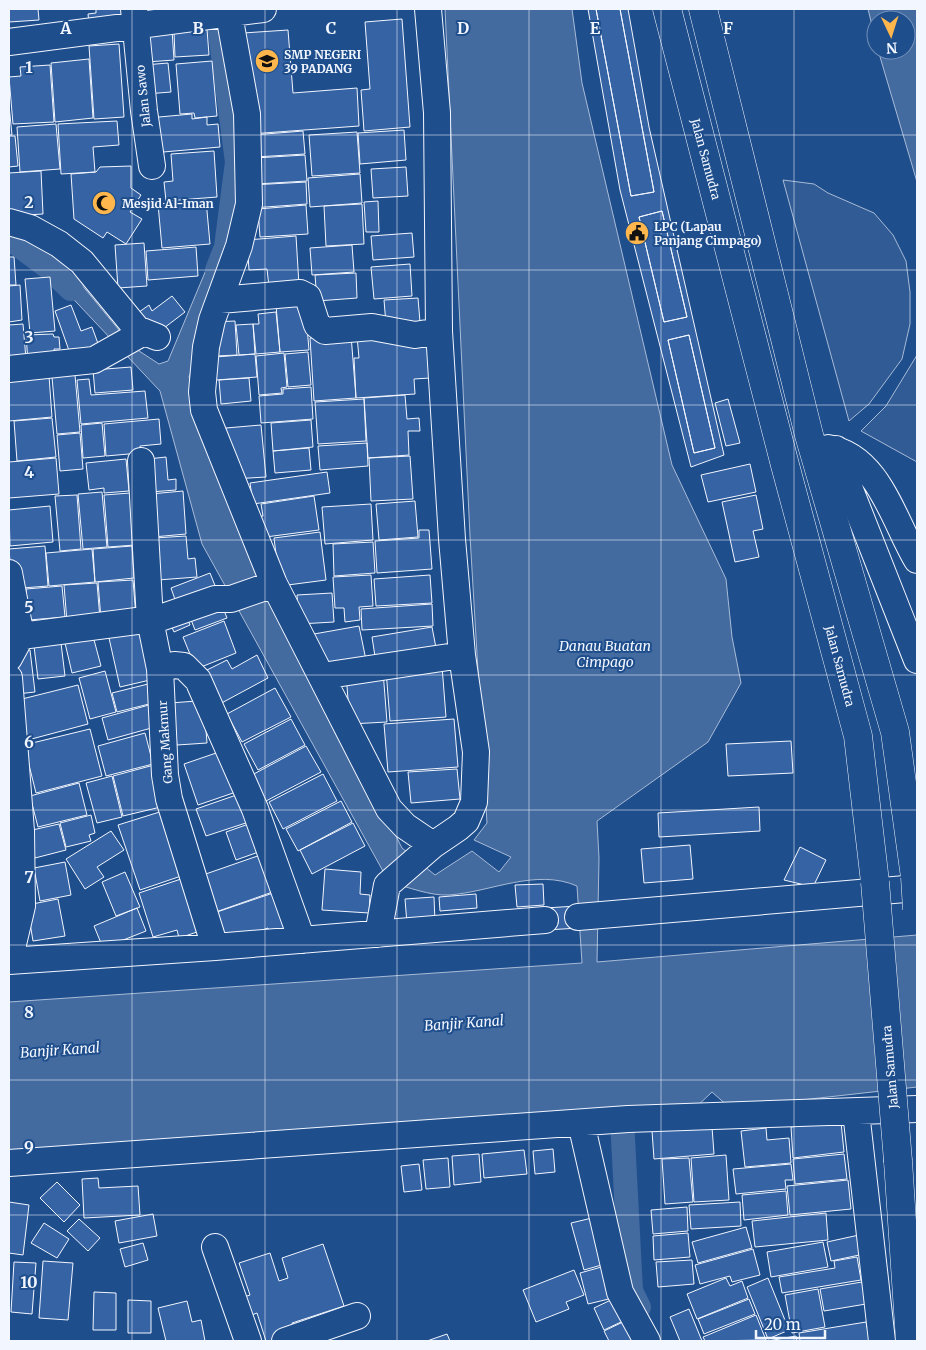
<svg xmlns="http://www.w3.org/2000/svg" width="926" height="1350" font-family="Merriweather,serif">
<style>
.built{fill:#305b95;stroke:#a8bbd7}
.water{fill:#446ba0;stroke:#a8bbd7}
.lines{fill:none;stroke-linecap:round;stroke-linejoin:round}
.canal{stroke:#446ba0;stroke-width:24}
.building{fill:#3563a3;stroke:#f2f6ff;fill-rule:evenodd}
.minor-casing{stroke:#f2f6ff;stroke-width:28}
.major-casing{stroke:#f2f6ff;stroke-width:29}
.minor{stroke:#1f4e8c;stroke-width:26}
.major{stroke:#1f4e8c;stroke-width:28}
.major-bridge-casing{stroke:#f2f6ff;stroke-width:29;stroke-linecap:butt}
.major-bridge{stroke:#1f4e8c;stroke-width:28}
.grid{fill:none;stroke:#f2f6ff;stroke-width:1;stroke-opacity:0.55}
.labels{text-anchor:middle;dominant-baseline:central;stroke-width:4;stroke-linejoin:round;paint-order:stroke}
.poi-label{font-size:12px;font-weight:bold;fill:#f2f6ff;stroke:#1f4e8c;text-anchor:start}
.street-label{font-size:12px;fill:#f2f6ff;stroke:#1f4e8c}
.water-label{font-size:14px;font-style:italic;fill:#f2f6ff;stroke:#1f4e8c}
.grid-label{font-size:16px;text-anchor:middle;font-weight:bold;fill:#f2f6ff;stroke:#1f4e8c;stroke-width:4;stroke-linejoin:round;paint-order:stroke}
</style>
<rect width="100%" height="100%" fill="#1f4e8c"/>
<path class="built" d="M783,180L814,184L828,193L874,213L893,235L906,261L910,292V324L902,359L869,404L849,421Z
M917,355V462L861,431L886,406Z"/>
<path class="water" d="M445,9H572L582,83L672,465L726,579L732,637L741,683L708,742L597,821L599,858L597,962L917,935V1087L730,1108L712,1092L693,1110L9,1156V1002L582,963L577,886C536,868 491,892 449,895C430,896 408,887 389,882L202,544L160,391L46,270L53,258L81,284L133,347L159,364L168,361L216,246L238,247L189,377L240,528L402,848L435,875L472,851L499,872L511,857L474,840L487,823L470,536Z
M868,9H917V182L878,50H906V20H876V42Z"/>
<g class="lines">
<path class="canal" d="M9,238L48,267L71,289
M217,270L226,247L237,162L219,25
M621,1100L631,1291L639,1307"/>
</g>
<path class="building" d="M9,9H38L39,20L9,22Z
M96,9H127L128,20L89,24L88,14L96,13Z
M588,9H596L631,196L654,192L620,9H628L649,127L724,455L691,467L620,190ZM662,211L687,317L664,322L639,217ZM689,335L715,448L694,453L668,340Z
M596,9H620L654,192L631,196Z
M402,19L410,127L364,131L361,90L370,89L365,22Z
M207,29L209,55L175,57L174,32Z
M172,30L174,60L147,62L145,31Z
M288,30L293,93L357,88L359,126L250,134L243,33Z
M119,44L124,117L94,119L89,46Z
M89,59L93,118L55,122L51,63Z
M212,61L217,116L195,118L194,113L180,114L176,64Z
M168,63L171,92L146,94L144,65Z
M50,65L54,122L13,124L9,77L21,76L20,67Z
M9,105L12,135H9Z
M192,114V119L207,117V125L218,124L220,147L152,153L148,118Z
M117,121L119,145L93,147L95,172L61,174L58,124Z
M56,124L60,169L20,172L17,127Z
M404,130L406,160L360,164L358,133Z
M303,131L305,154L255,157L253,135Z
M357,132L360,173L312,176L309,135Z
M9,136H15L18,166L9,167Z
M214,151L217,197L166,201L164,182L173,181L171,154Z
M305,155L307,181L256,184L255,158Z
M131,166V188L141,195L130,212L142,219L126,244L107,232L103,238L74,219L71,174L96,172L100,167Z
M406,167L408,196L373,198L371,169Z
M41,171L43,214L9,216V173Z
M360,174L362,203L310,207L308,178Z
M306,182L307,204L252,208L251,185Z
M206,200L210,244L162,248L158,204Z
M378,201L379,232H366L364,202Z
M362,204L364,244L326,246L324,206Z
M306,205L308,234L260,237L258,209Z
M662,211L687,317L664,322L639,217Z
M412,233L414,257L373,260L371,236Z
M296,236L299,285L269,287L267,269L249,270L247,240Z
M144,243L147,286L118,288L115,245Z
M352,245L354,272L312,275L310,248Z
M196,247L198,276L148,280L146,251Z
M9,257H14L16,285H9Z
M410,264L412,296L374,299L371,267Z
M356,273L357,298L317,301L315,275Z
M50,277L55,331L30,333L25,279Z
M20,285L22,320L9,322V286Z
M172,296L185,312L164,328L161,324L148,333L135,315L149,305L152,311Z
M418,298L420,322L386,324L384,300Z
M305,303L309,350L280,352L276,305Z
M71,305L81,331L92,327L100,349L72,359L55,311Z
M276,312L280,352L256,354L253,324H259L258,314Z
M235,321L237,355L216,356L214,322Z
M23,324L26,359L9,361V325Z
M253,324L255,354L239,355L236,325Z
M53,334L54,337H59L60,349H54L55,360L28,362L26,335Z
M351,335L356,398L314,401L310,338Z
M689,335L715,448L694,453L668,340Z
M357,336L428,340L430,378L414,379L415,394L356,398L354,358H359Z
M308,352L311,385L288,387L285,354Z
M284,353L287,387L281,388L282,393L259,395L256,356Z
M255,354L257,377L216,380L215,357Z
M131,367L133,390L95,393L93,370Z
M75,375L80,432L57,434L52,377Z
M49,376L52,417L9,421V379Z
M249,378L251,401L221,404L219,380Z
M89,379L91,395L145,391L148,418L81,424L77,380Z
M311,387L313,419L261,423L259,396L283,394V389Z
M405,395L407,419L419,418L420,431H408L409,455L368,458L364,398Z
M364,399L366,441L318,444L315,402Z
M728,399L740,443L726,446L715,403Z
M52,418L56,457L17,461L14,421Z
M159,419L161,444L140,446V453L106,456L104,424Z
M311,420L313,447L273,451L271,423Z
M102,423L105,456L83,458L81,425Z
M261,425L266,477L233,479L226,428Z
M80,433L83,469L60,471L57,435Z
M367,443L368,466L320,470L318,446Z
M309,448L311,470L275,473L273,451Z
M410,456L413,499L371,501L369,458Z
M166,457L168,480L176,479V490L150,492L148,459Z
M56,458L59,494L9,498V462Z
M126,459L129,491L104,493V488L89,490L86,463Z
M750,464L756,492L708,502L701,475Z
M327,472L330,493L253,504L250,483Z
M183,491L186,534L153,537L150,494Z
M102,492L107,547L83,549L78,494Z
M130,493L135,545L108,547L104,495Z
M77,495L81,549L60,551L55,496Z
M756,495L763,529L753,531L759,557L735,562L722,502Z
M314,496L319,530L258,538L255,517L263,516L261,504Z
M415,501L418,537L379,540L376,504Z
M371,504L373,540L325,544L322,507Z
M50,506L53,542L10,546L9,510Z
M419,530H429L432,569L377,573L375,541L419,538Z
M320,532L326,580L280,586L274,538Z
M186,536L188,559L195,558L197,577L158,580L154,538Z
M373,542L375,573L334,576L333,544Z
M45,546L48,586L22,588L11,573L9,549Z
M132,546L134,578L95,582L93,549Z
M92,549L95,582L49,586L46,553Z
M210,573L218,593L178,608L171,588Z
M371,575L373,606L359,607L360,620L345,622L344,608H335L333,577Z
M430,575L432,603L376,606L374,579Z
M133,580L136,617L101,619L98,582Z
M97,583L100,619L67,622L64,585Z
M62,586L65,617L29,620L26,589Z
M332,593L334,622L299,624L297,595Z
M220,600L227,618L195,630L188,612Z
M432,604L433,626L362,630L361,609Z
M185,612L190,625L174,632L168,618Z
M224,621L236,653L196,669L183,637Z
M359,626L367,665L321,673L314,634Z
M432,627L437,653L376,663L372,637Z
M139,631L150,680L120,687L109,638Z
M93,636L101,666L72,673L65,643Z
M61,643L65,676L38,679L34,646Z
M30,650L35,692L17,694L12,652Z
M257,655L268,678L216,706L199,674L227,660L232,669Z
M442,666L446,717L390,721L386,670Z
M105,671L116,712L90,719L79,678Z
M383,671L387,722L350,724L346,674Z
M148,684L153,703L117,712L112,693Z
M78,685L88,724L24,741L14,701Z
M275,688L291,717L242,742L227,714Z
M197,701L204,706L207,743L177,745L170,703Z
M149,705L155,727L108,740L102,718Z
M291,719L305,745L258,770L244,744Z
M454,719L458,767L388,772L384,724Z
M90,729L102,776L36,793L24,745Z
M145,733L153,764L106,776L98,746Z
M791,741L793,773L728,776L726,744Z
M306,746L321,772L266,801L252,775Z
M222,751L236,792L198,805L184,764Z
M154,765L165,806L123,816L113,776Z
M457,769L460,799L411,803L408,772Z
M323,774L337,801L283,829L269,802Z
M112,776L122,817L97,823L86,783Z
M79,783L87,815L38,827L30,796Z
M245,792L255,820L206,836L196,809Z
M341,801L352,822L298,851L286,829Z
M759,807L760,831L659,837L658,813Z
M166,810L187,874L140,890L118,825Z
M91,815L95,833L89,835L91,841L66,847L60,823Z
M257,821L267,849L236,860L226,832Z
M353,823L365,846L312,874L300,850Z
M59,824L66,850L35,858L28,831Z
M111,831L124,850L97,867L104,877L85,889L66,859Z
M690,845L693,879L644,883L641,849Z
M800,847L826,860L813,887L784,880Z
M269,852L281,889L213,913L200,876Z
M65,862L71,895L40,901L34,868Z
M325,869L361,872L360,894L370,895L369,913L322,910Z
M125,872L140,907L116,916L102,882Z
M187,877L203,930L179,938L177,930L153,937L139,893Z
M543,884L544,905L517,907L515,885Z
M282,890L296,930L271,939L268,928L221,944L211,914Z
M476,894L477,908L440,911L439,897Z
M434,897L435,922L407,924L405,899Z
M58,899L65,936L33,941L27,905Z
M577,906L579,928L546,930L545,908Z
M137,908L146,931L103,948L94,926Z
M841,1122L844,1152L793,1158L791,1127Z
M712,1127L714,1154L654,1159L652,1131Z
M766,1128L767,1140L789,1138L791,1163L745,1167L741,1131Z
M553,1149L555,1172L535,1174L533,1151Z
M524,1150L527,1174L484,1178L482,1154Z
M479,1154L481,1182L454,1185L452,1156Z
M844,1154L847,1179L795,1184L793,1159Z
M726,1155L729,1200L694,1202L691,1158Z
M448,1158L450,1187L426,1189L423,1160Z
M689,1158L693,1202L665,1204L662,1159Z
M419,1164L422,1190L404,1192L401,1166Z
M791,1164L793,1180H785L786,1189L736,1194L733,1169Z
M98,1178L99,1188L138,1186L140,1215L84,1218L82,1179Z
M848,1180L851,1209L790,1215L787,1186Z
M57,1182L80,1205L64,1222L40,1198Z
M786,1191L788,1215L744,1220L742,1195Z
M9,1202L29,1205L23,1255L9,1253Z
M740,1202L741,1226L691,1229L689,1205Z
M687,1207L688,1231L653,1234L651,1210Z
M826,1213L828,1240L755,1247L752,1221Z
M153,1214L157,1236L119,1243L115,1221Z
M592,1218L605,1264L584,1270L571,1223Z
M79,1219L100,1238L88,1251L67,1231Z
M44,1223L69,1239L57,1258L31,1243Z
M746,1227L752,1248L698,1263L692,1242Z
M688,1233L690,1257L654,1260L653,1236Z
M859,1235L864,1254L831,1261L827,1242Z
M823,1242L828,1267L771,1277L767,1252Z
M143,1243L148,1260L125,1267L120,1249Z
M323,1244L344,1306L292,1323L296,1335L276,1341H266L257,1313L244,1318L238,1299L250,1295L239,1263L270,1253L279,1281L288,1278L282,1258Z
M753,1249L760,1275L732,1282L730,1276L700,1284L695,1265Z
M857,1257L861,1280L782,1293L779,1277L835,1268L834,1261Z
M692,1260L694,1284L658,1287L656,1262Z
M43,1261L73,1263L68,1320L39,1318Z
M14,1262L36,1263L32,1314L11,1312Z
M605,1266L613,1298L588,1304L580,1273Z
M574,1270L584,1295L566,1302L569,1309L536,1322L523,1290Z
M726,1278L730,1286L742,1281L748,1298L697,1319L687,1294Z
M768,1278L789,1330L768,1339L747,1287Z
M862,1282L866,1304L824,1311L820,1289Z
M818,1289L825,1327L792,1333L785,1295Z
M94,1292L116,1293V1330H93Z
M613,1299L623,1321L604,1330L594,1308Z
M749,1299L755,1314L704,1334L698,1319Z
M128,1300L151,1301V1333H128Z
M187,1301L192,1322L201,1320L205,1341H166L158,1308Z
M689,1309L702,1341H680L670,1317Z
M756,1315L766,1340L705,1341L703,1337Z
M625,1321L635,1341H609L604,1331Z
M866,1322L870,1341H800L799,1333Z
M447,1334L450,1341H427Z
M796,1336L797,1341H768Z"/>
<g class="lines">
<g class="minor-casing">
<path id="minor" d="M134,9L144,111L152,166
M228,9L247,114L249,204L239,246L212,320L206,347L202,392L204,410L274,584L389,809L405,826L433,845
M9,42L263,9
M9,222L30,228L59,244L82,262L137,329L157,337
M220,300L300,293L308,297L317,325L325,331L372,327L415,335L439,331
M9,369L94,360L142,333
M828,448C879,456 894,522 917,560
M836,449L845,477L917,660
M141,461L150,620L160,669L165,775L169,799L215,947
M9,573L21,636
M21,636L160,618L215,599H231L274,584
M9,658L21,636
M160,669L174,665L184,666L198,680L255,809L302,940
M322,676L462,655
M9,678L21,831L22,906L9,961
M578,917L917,888
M378,934L387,885L433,845L458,828L466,821L474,802L476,752L462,655L452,539L439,331L437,113L428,9
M9,961L215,947L545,920
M856,1112L882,1341
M581,1123L620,1292L647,1341
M9,1163L628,1119L917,1109
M215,1247L248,1341
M285,1341L357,1316"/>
</g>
<g class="major-casing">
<path id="major" d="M667,9L785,465L858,736L875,882
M703,9L809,435L895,732L915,877
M898,1161L910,1341"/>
</g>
<use href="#minor" class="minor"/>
<use href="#major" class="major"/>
<g class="major-bridge-casing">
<path id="major-bridge" d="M915,877L917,909
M875,882L898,1161"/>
</g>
<use href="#major-bridge" class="major-bridge"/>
</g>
<path class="grid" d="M132,9V1341M265,9V1341M397,9V1341M529,9V1341M661,9V1341M794,9V1341M9,135H917M9,270H917M9,405H917M9,540H917M9,675H917M9,810H917M9,945H917M9,1080H917M9,1215H917"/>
<defs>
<g id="school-disc" transform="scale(1.25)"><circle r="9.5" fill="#ffb74d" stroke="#1f4e8c"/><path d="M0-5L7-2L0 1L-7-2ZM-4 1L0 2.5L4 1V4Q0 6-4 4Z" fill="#111"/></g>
<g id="mosque-disc" transform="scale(1.25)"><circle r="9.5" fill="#ffb74d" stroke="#1f4e8c"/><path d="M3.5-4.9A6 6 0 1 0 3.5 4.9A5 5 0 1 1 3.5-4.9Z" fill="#111"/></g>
<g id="civic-disc" transform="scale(1.25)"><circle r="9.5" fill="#ffb74d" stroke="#1f4e8c"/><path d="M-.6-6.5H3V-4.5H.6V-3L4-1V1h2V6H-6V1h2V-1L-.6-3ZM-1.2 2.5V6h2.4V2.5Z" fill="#111"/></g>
</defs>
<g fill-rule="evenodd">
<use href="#school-disc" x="267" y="61"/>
<use href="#mosque-disc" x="104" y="203"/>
<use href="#civic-disc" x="637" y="233"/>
</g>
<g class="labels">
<g class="poi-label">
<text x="284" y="54">SMP NEGERI<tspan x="284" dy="14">39 PADANG</tspan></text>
<text x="122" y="203">Mesjid Al-Iman</text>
<text x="654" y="226">LPC (Lapau<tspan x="654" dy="14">Panjang Cimpago)</tspan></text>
</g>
<g class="street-label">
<text transform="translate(143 96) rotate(-96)">Jalan Sawo</text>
<text transform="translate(706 159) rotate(75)">Jalan Samudra</text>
<text transform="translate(840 666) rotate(75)">Jalan Samudra</text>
<text transform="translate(165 742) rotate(-94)">Gang Makmur</text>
<text transform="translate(890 1067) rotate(-95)">Jalan Samudra</text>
</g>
<g class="water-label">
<text x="605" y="646">Danau Buatan<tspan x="605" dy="16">Cimpago</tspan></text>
<text transform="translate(464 1023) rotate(-4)">Banjir Kanal</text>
<text transform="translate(60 1050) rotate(-4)">Banjir Kanal</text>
</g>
</g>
<g class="grid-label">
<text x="66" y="34">A</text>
<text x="198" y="34">B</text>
<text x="331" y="34">C</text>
<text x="463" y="34">D</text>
<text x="595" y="34">E</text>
<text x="728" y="34">F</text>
<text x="29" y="73">1</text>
<text x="29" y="208">2</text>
<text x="29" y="343">3</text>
<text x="29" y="478">4</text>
<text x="29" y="613">5</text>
<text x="29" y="748">6</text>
<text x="29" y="883">7</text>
<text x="29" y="1018">8</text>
<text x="29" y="1153">9</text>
<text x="29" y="1288">10</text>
</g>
<rect width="926" height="1350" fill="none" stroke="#f2f6ff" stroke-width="20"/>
<g transform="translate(891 35) rotate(176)"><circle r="24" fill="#1f4e8c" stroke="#7391ba"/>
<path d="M0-4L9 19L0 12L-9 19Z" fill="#ffb74d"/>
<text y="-8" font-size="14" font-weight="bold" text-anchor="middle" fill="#f2f6ff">N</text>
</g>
<path d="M756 1330v8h69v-8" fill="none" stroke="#f2f6ff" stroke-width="2.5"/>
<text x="764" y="1330" font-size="15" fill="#f2f6ff" stroke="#1f4e8c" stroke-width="4" paint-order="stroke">20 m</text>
</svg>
